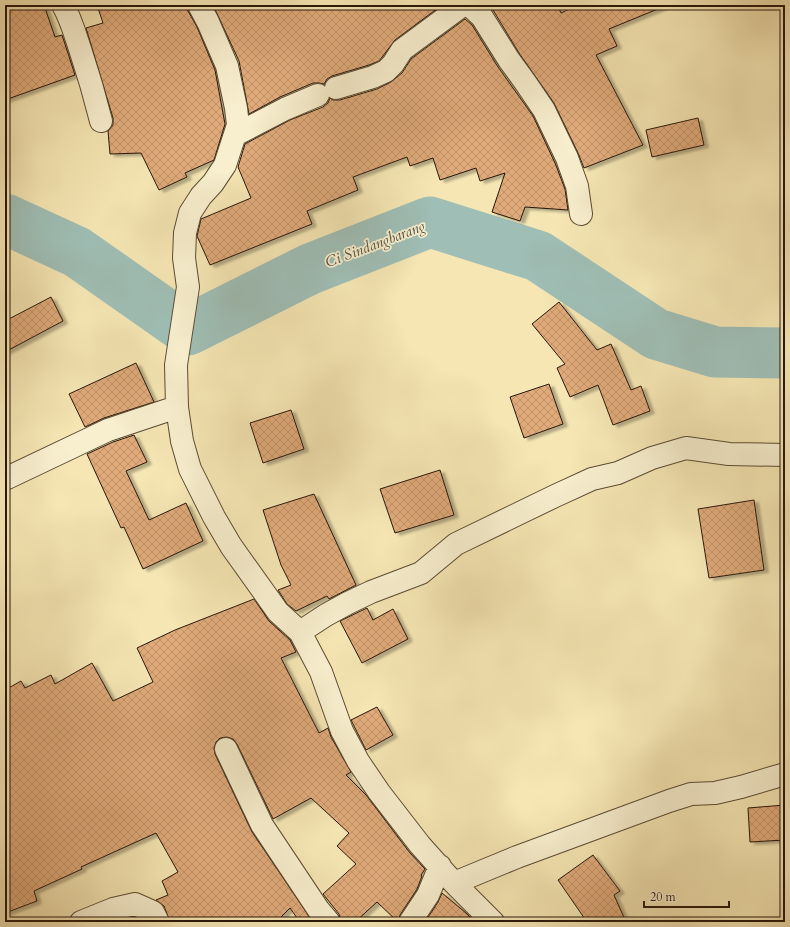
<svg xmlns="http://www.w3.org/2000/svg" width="790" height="927" font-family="Cardo,serif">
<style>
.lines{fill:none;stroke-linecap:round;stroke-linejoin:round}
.river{stroke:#9fbeb5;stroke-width:51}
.building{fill:url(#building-cross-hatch);stroke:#28170a;filter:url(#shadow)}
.minor-casing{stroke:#5b4b34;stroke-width:24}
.minor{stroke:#f8efce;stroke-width:22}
.labels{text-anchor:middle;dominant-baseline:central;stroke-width:3.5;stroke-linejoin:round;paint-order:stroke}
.water-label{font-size:15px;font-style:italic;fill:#525146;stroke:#f8efce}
</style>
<defs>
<pattern id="building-cross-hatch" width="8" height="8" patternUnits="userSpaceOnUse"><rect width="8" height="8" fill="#e0aa7a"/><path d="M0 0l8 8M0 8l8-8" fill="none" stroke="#c09268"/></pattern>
<filter id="shadow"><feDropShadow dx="4.5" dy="2.5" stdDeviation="1" flood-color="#0004"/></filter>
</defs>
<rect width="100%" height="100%" fill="#f5e6b3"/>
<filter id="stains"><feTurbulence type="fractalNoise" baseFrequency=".005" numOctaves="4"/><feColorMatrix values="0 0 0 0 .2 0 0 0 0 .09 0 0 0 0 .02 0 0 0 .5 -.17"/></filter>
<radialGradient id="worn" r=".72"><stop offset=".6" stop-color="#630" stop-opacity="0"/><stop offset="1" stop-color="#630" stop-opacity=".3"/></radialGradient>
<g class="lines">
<path class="river" d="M5,219L77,252L188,330L310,269L430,222L538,256L656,334L715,352L785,353"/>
</g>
<path class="building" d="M5,5H44L55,37L62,35L75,75L5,100Z
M97,5H187L188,11L197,27L215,70L225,124L214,160L185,173L187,177L159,190L141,153L110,154L108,131L113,125V118L86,28L103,23Z
M213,5H442L395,40L379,61L369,65L332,76L327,79L324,84L319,83H313L280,97L249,114L239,61Z
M487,5H557L561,13L578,5H665V6L609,29L617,46L596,55L643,145L584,168L578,153L554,103L519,53L493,10Z
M465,19L472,25L498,67L533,116L555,163L565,189L568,210L525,207L520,221L492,212L505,173L480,181L476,168L440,180L433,158L410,166L407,157L353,177L358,190L307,211L312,224L210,265L197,236L201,219L251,198L238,167L245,144L290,120L323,107L328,103L330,98L333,100H340L377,89L391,82L402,73L411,59Z
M698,118L704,145L652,157L646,130Z
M51,297L63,321L5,352V321Z
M559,302L597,350L611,344L631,390L641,386L650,411L613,425L598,385L570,397L557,368L565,364L532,324Z
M136,363L154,402L104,418L85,427L69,394Z
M549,384L563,424L524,438L510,397Z
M291,410L304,449L263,463L250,423Z
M134,435L147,462L126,471L149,520L186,503L203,541L143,569L124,527L121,528L87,454L113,442Z
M440,470L454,515L395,533L380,489Z
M314,494L356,585L329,599L327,596L296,611L287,604L278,590L291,585L281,565L263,510Z
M754,500L764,570L709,578L698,509Z
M254,599L269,621L290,640L296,652L281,658L319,733L328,728L331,737L351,772L346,775L366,795L410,853L425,869L421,875L422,876L417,889L400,915L398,922L377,902L355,922H341L339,914L323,894L356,864L337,846L349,833L311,798L273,819L237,744L233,739L227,737L220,738L216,742L214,748L215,754L252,832L313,922H293L297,918L290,908L276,922H170L164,906L156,900L168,895L162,881L178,872L156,833L81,867L82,869L34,891L37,901L5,913V690L21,681L25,688L51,675L55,684L92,663L113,701L153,682L137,648L175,630Z
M367,608L373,620L393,609L408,639L362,663L340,621Z
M377,707L393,735L366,750L351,720Z
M785,805V840L750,842L748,808Z
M593,855L620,891L614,895L626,922H587L558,880Z
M442,893L466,913L475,922H425L438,902Z
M134,917L144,922H114L117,921Z"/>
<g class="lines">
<g class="minor-casing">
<path id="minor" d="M63,5C71,19 75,34 80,49C88,73 95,97 101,121
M199,5L208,22L227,66L236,108L238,125L225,165L213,183L201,196L190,213L185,233L184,258L188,287L176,365L177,407L182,441L190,469L214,517L231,546L278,612L300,632L321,672L342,731L358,761L379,792L420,845L454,883L493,922
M469,5L482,17L509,60L525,82L544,110L567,158L577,186L581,214
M336,88L373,77L386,71L393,64L402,50L463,5
M235,135L285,109L318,95
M5,479L108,430L177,407
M300,632L326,615L348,603L371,592L421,573L456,544L555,496L592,479L618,473L652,458L686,448L729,454L785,455
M226,749L262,825L318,909L329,922
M454,883L517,857L669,801L691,794L715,793L741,787L785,774
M81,922L113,909L135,904L153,912L158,922
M410,922L428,895L440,866"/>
</g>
<use href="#minor" class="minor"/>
</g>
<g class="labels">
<g class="water-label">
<text transform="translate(375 244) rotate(-21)">Ci Sindangbarang</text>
</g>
</g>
<rect width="790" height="927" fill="none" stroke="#f5e6b3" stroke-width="20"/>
<rect x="6" y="6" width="778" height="915" fill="none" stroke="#28170a" stroke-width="2"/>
<rect x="10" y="10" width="770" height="907" fill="none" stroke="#28170a"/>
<path d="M644 901v6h85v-6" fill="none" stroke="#28170a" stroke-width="2"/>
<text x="650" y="901" font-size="12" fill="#28170a" stroke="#f8efce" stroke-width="3" paint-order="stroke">20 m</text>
<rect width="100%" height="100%" filter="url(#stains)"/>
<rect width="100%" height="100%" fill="url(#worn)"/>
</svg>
